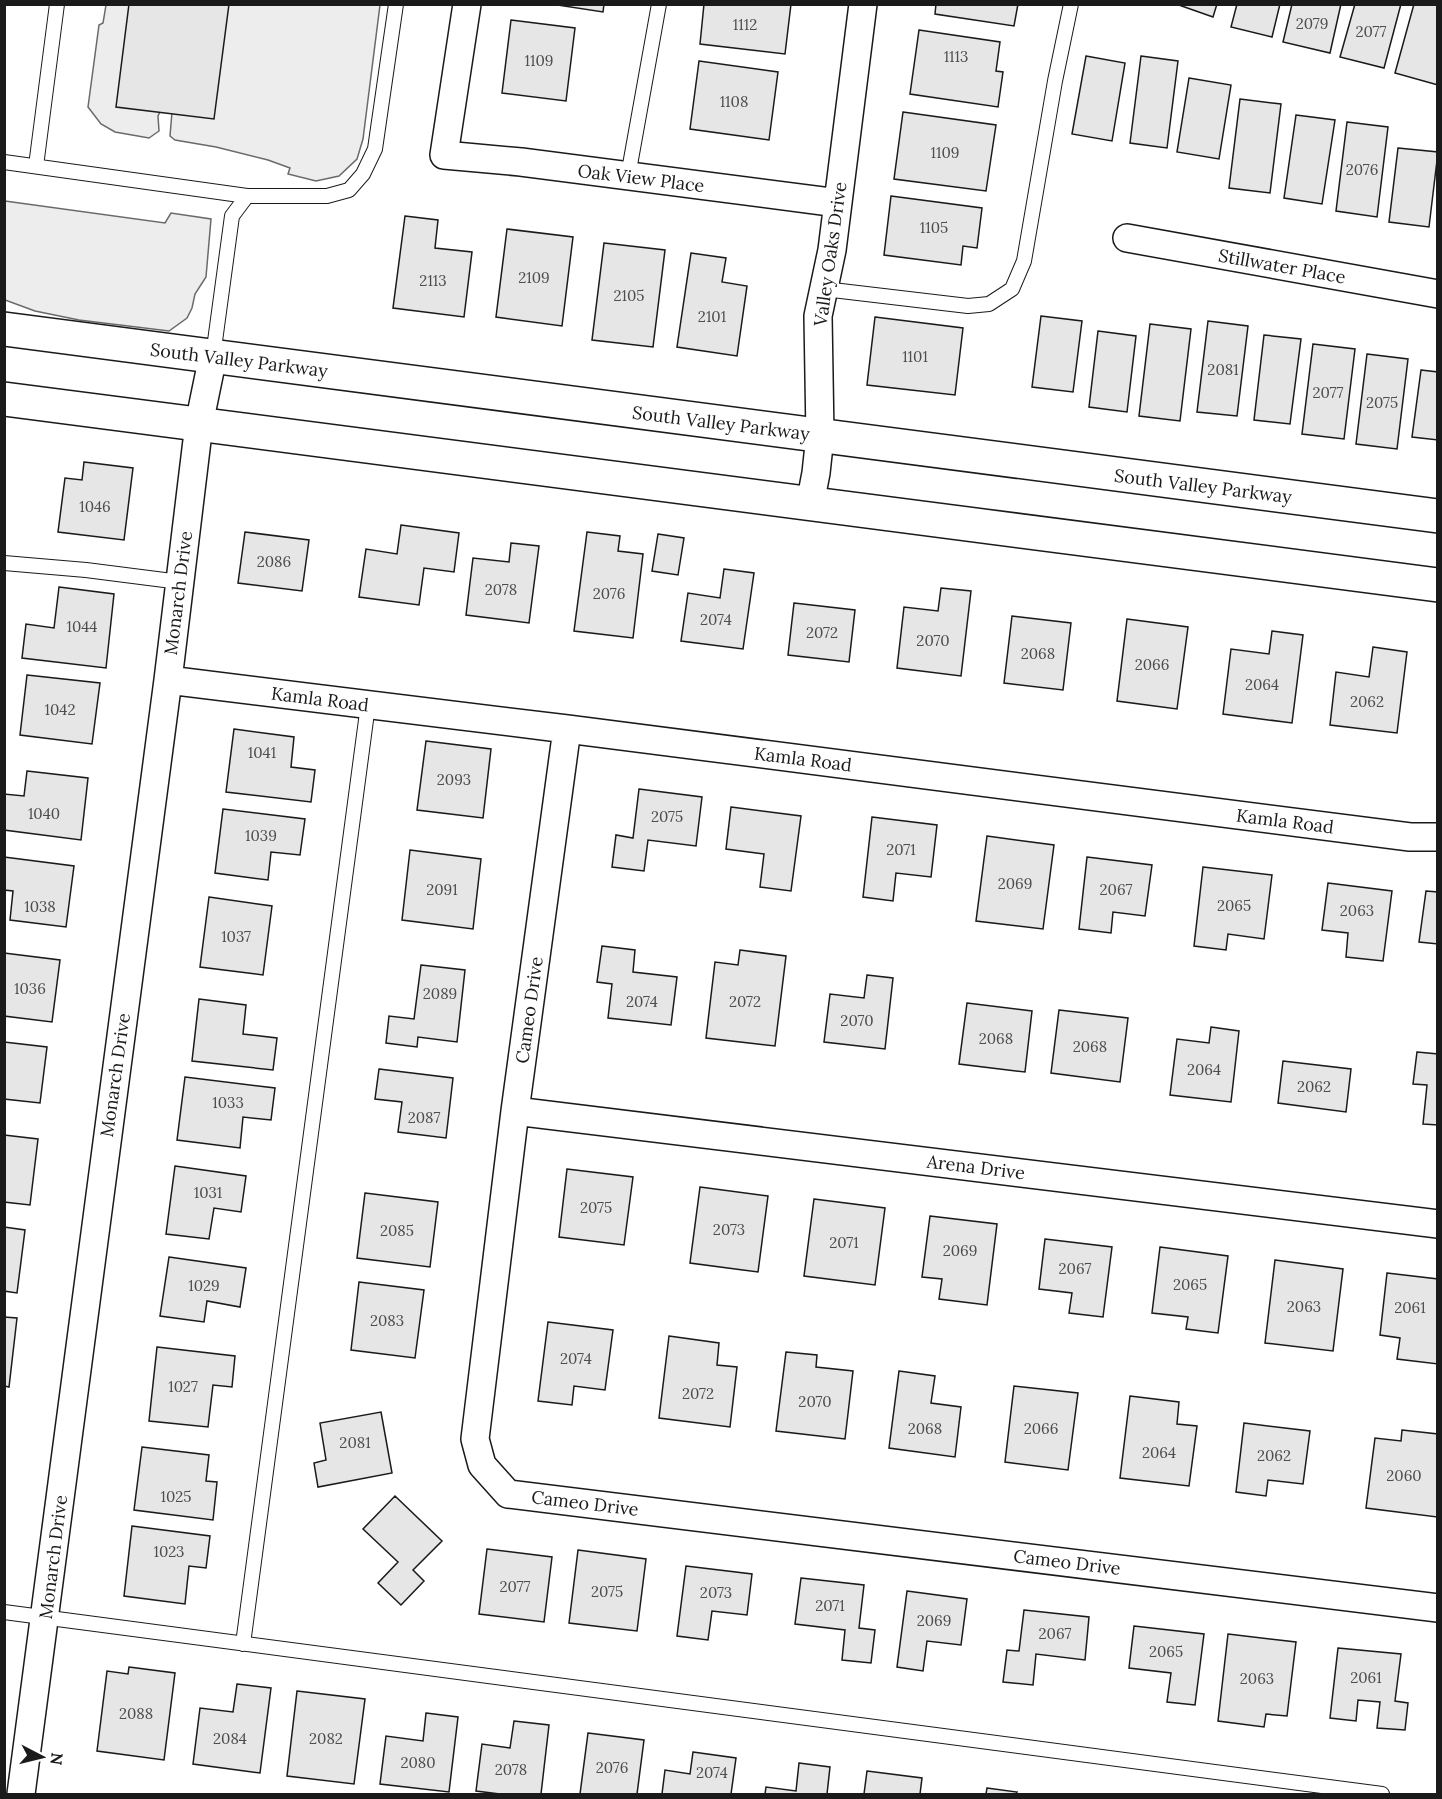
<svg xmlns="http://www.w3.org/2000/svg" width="1442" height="1799" font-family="Lora,serif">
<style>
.built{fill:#ededed;stroke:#6a6a6a;stroke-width:1.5}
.building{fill:#e6e6e6;stroke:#1a1a1a;stroke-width:1.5}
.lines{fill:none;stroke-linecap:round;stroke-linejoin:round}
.service-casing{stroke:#1a1a1a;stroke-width:16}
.minor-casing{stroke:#1a1a1a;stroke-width:30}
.secondary-casing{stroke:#1a1a1a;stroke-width:36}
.service{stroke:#fff;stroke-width:14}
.minor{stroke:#fff;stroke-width:27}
.secondary{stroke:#fff;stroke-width:33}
.labels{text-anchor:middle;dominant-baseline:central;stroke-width:4.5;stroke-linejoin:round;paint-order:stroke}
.number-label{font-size:15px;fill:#4d4d4d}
.street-label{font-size:18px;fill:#1a1a1a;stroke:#fff}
</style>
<rect width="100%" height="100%" fill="#fff"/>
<path class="built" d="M106,5H380L363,139L357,159L339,176L316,181L288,174L290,168L268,160L216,147L175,140L170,136L172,112L161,110L158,116L159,131L149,138L115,132L101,124L88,107L99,25L103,23Z
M5,201L165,223L171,213L211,219L206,277L195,294L192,308L187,318L169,331L79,320L35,311L5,300Z"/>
<path class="building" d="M129,4H229L214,119L116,107Z
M551,4H604L603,12Z
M704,4H791L785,54L700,44Z
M936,4H1018L1014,26L935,14Z
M1176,4H1217L1213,17Z
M1237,4H1280L1272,37L1231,27Z
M1292,4H1341L1330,53L1283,42Z
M1355,4H1401L1384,68L1340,57Z
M1414,4H1438V85L1395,73Z
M511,20L575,28L566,101L502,93Z
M919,30L1000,42L996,71L1003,72L998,107L910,94Z
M1086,56L1125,63L1112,141L1072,134Z
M1141,56L1178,61L1167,148L1130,143Z
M699,61L778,72L769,140L690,129Z
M1189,78L1231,85L1219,159L1177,152Z
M1240,99L1281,104L1270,193L1229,188Z
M903,112L996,125L986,191L894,179Z
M1296,115L1335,120L1322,204L1284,198Z
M1347,122L1388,127L1377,217L1336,211Z
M1398,148L1438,152L1429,227L1389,222Z
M891,196L982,208L977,248L963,246L961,265L884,255Z
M405,216L438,220L435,248L472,252L464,317L393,308Z
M507,229L573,237L562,326L496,317Z
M604,243L665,250L653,347L592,340Z
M691,253L726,258L722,282L747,286L737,356L677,347Z
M1041,316L1082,321L1073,392L1032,387Z
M875,317L963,328L955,395L867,385Z
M1208,321L1248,326L1237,416L1197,412Z
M1150,324L1191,329L1180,421L1139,416Z
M1098,331L1136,336L1127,412L1089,407Z
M1264,335L1301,339L1290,424L1254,420Z
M1313,344L1355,349L1344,439L1302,434Z
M1367,354L1408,359L1397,449L1356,444Z
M1421,370L1438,372V440L1412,437Z
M84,462L133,468L124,540L58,532L65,478L82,480Z
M401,525L459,533L454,572L424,568L419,605L359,597L366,549L397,554Z
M245,532L309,540L302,591L238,583Z
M587,532L620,536L618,551L643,554L633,638L574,631Z
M658,534L684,538L678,575L652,571Z
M511,543L539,546L529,623L466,615L473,558L509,562Z
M724,569L754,573L743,649L681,641L688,593L720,598Z
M59,587L114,594L106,668L22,658L26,624L54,628Z
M941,588L971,591L961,676L897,668L904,607L938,611Z
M794,603L855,610L849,662L788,655Z
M1012,616L1071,623L1063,690L1004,683Z
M1127,619L1188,627L1177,709L1117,701Z
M1272,631L1303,635L1292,723L1223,714L1231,649L1269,654Z
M1373,647L1407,652L1397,733L1330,725L1336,672L1369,677Z
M27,675L100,683L92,744L20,735Z
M234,729L294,737L291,767L315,770L311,802L226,792Z
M426,741L491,749L483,818L417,810Z
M27,771L88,778L81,840L4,830V794L24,796Z
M639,789L702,797L696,846L648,840L644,871L612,867L616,835L633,838Z
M731,807L801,816L791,891L760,887L764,854L726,849Z
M223,809L305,819L300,855L271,852L268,880L215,873Z
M872,817L937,825L931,877L896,873L893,901L863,897Z
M987,836L1054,845L1043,929L976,921Z
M410,850L481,859L473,929L402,920Z
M4,857L74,866L66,927L10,920L13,891L4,890Z
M1087,857L1152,865L1145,916L1113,912L1111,933L1079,929Z
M1203,867L1272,875L1264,939L1228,934L1226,950L1194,946Z
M1328,883L1392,891L1383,961L1346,957L1348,933L1322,930Z
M1426,891L1438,892V944L1419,942Z
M209,897L272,906L263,975L200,967Z
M602,946L635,950L633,972L677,977L671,1025L608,1018L612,984L597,982Z
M740,950L786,956L775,1046L706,1038L715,962L738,965Z
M4,953L60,960L52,1022L4,1016Z
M421,965L465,970L457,1042L418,1037L417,1047L386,1043L389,1016L414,1019Z
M867,975L893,978L885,1049L824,1042L830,994L864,998Z
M199,999L246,1005L243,1034L277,1038L273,1070L192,1061Z
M967,1003L1032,1011L1025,1072L959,1064Z
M1059,1010L1128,1018L1120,1082L1051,1073Z
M1211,1027L1239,1031L1231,1102L1170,1095L1177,1039L1209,1043Z
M4,1042L47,1047L40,1103L4,1099Z
M1417,1052L1438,1054V1125L1423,1124L1427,1085L1413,1084Z
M1283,1061L1351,1069L1346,1112L1278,1103Z
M379,1069L453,1078L446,1138L398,1132L402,1102L375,1099Z
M185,1077L275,1088L271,1120L243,1117L240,1148L177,1140Z
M4,1135L38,1139L30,1205L4,1202Z
M175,1166L246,1176L241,1212L214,1208L209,1239L166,1234Z
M567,1169L633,1177L624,1245L559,1237Z
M700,1187L768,1196L758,1272L690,1263Z
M365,1193L438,1202L430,1267L357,1258Z
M814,1199L885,1208L875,1285L804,1276Z
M930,1216L997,1224L987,1305L939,1299L942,1279L922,1277Z
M4,1227L25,1230L17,1293L4,1291Z
M1045,1239L1112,1247L1103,1317L1069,1313L1072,1293L1039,1289Z
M1160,1247L1228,1256L1218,1333L1186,1329L1188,1317L1152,1313Z
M169,1257L246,1268L240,1307L207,1301L204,1322L160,1316Z
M1275,1260L1343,1269L1333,1351L1265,1343Z
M1387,1273L1438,1279V1364L1397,1359L1400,1338L1380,1335Z
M359,1282L424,1290L415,1358L351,1350Z
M4,1317L17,1318L9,1387L4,1386Z
M548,1322L613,1330L605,1390L574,1386L572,1405L538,1401Z
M669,1336L719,1343L717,1365L737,1367L730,1427L659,1418Z
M157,1347L235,1356L232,1387L213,1385L208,1427L149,1421Z
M786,1352L817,1355L816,1367L853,1371L845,1439L776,1431Z
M899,1371L935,1376L931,1403L961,1407L955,1457L889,1448Z
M1014,1386L1078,1393L1068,1470L1005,1462Z
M1130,1396L1179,1402L1177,1424L1197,1426L1189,1486L1120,1478Z
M381,1412L392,1473L318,1487L314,1463L326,1460L320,1423Z
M1244,1423L1310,1431L1303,1484L1268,1480L1266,1496L1236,1492Z
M1402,1430L1438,1434L1437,1517L1366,1508L1375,1438L1401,1441Z
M142,1447L209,1455L206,1481L217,1482L213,1520L134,1510Z
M395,1496L442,1541L413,1570L424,1581L401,1605L378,1583L398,1562L363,1529Z
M132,1526L210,1536L206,1568L189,1566L185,1604L124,1596Z
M487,1549L552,1557L544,1622L479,1614Z
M578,1550L646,1559L637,1631L569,1623Z
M686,1566L752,1574L747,1615L712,1611L708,1640L677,1636Z
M801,1578L864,1585L859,1628L875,1630L871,1663L842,1660L845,1630L795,1624Z
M907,1591L967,1599L961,1645L927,1641L923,1671L897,1667Z
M1024,1610L1089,1617L1085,1660L1036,1654L1033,1685L1003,1682L1007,1650L1019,1651Z
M1134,1626L1204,1634L1195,1705L1167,1702L1171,1673L1129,1668Z
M1228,1634L1296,1642L1287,1716L1266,1714L1264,1727L1218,1721Z
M1338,1648L1401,1654L1395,1701L1408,1703L1405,1730L1377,1728L1380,1702L1358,1700L1356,1721L1330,1718Z
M129,1667L175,1673L164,1760L97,1751L107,1671L128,1674Z
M237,1684L271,1688L260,1773L193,1764L200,1708L233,1712Z
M297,1691L365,1699L354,1784L287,1776Z
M426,1713L458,1717L449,1792L380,1784L386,1736L423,1741Z
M514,1721L549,1725L541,1794H500L476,1791L482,1744L510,1748Z
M588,1733L644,1740L637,1794H580Z
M693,1752L736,1758L731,1794H662L665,1770L690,1774Z
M799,1763L830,1767L827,1794H765L766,1787L796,1791Z
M867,1771L922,1778L920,1794H864Z
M987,1788L1017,1792L1016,1794H986Z"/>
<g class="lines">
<g class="service-casing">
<path id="service" d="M4,162L247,196
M36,166L57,4
M628,176L659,4
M824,289L968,306L989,304L1012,289L1024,261L1055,81L1071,4
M213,356L232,216L247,196H327L349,190L363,174L375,149L396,4
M4,563L86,570L180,582
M4,1612L1382,1794
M243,1644L368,705"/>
</g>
<g class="minor-casing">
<path id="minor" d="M467,4L444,155L521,162L838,203
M1127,238L1438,294
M810,504L816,473L820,436L818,316L832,250L863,4
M168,680L567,729L1410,837H1438
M567,729L515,1111L475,1439L482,1465L508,1494L1438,1608
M515,1111L1438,1224
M21,1794L168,680L199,424L213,356"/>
</g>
<g class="secondary-casing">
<path id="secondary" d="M4,329L1438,516
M4,399L1438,585"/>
</g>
<use href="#service" class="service"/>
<use href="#minor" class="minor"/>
<use href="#secondary" class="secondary"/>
</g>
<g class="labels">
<g class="number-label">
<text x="1312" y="23">2079</text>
<text x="745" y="24">1112</text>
<text x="1371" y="31">2077</text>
<text x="956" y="56">1113</text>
<text x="539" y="60">1109</text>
<text x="734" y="101">1108</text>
<text x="945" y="152">1109</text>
<text x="1362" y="169">2076</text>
<text x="934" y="227">1105</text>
<text x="534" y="277">2109</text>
<text x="433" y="280">2113</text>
<text x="629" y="295">2105</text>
<text x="712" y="316">2101</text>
<text x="915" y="356">1101</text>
<text x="1223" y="369">2081</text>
<text x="1328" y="392">2077</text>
<text x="1382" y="402">2075</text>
<text x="95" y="506">1046</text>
<text x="274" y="561">2086</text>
<text x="501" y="589">2078</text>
<text x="609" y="593">2076</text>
<text x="716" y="619">2074</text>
<text x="82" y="626">1044</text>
<text x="822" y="632">2072</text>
<text x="933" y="640">2070</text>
<text x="1038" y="653">2068</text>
<text x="1152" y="664">2066</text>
<text x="1262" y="684">2064</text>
<text x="1367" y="701">2062</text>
<text x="60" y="709">1042</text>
<text x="262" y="752">1041</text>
<text x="454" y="779">2093</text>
<text x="44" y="813">1040</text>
<text x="667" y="816">2075</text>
<text x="261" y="835">1039</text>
<text x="901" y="849">2071</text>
<text x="1015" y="883">2069</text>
<text x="442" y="889">2091</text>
<text x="1116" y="889">2067</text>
<text x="1234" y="905">2065</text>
<text x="40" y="906">1038</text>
<text x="1357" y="910">2063</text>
<text x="236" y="936">1037</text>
<text x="30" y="988">1036</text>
<text x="440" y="993">2089</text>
<text x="642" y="1001">2074</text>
<text x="745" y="1001">2072</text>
<text x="857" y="1020">2070</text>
<text x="996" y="1038">2068</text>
<text x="1090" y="1046">2068</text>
<text x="1204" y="1069">2064</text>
<text x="1314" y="1086">2062</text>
<text x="228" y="1102">1033</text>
<text x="424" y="1117">2087</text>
<text x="208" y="1192">1031</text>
<text x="596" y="1207">2075</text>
<text x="729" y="1229">2073</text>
<text x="397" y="1230">2085</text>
<text x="844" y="1242">2071</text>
<text x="960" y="1250">2069</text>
<text x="1075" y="1268">2067</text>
<text x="1190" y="1284">2065</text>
<text x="204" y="1285">1029</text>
<text x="1304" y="1306">2063</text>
<text x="1410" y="1307">2061</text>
<text x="387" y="1320">2083</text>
<text x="576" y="1358">2074</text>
<text x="183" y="1386">1027</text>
<text x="698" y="1393">2072</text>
<text x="815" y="1401">2070</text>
<text x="925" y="1428">2068</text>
<text x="1041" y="1428">2066</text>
<text x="355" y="1442">2081</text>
<text x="1159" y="1452">2064</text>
<text x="1274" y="1455">2062</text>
<text x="1404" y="1475">2060</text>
<text x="176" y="1496">1025</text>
<text x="169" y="1551">1023</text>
<text x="515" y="1586">2077</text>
<text x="607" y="1591">2075</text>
<text x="716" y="1592">2073</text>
<text x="830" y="1605">2071</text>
<text x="934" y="1620">2069</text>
<text x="1055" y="1633">2067</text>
<text x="1166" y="1651">2065</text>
<text x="1366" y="1677">2061</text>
<text x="1257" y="1678">2063</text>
<text x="136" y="1713">2088</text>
<text x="230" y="1738">2084</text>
<text x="326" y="1738">2082</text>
<text x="418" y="1762">2080</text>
<text x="612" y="1767">2076</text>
<text x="511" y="1769">2078</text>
<text x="712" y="1772">2074</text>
</g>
<g class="street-label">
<text transform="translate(641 178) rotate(7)">Oak View Place</text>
<text transform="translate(830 254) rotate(-82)">Valley Oaks Drive</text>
<text transform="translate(1282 266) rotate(10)">Stillwater Place</text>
<text transform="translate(239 360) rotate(7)">South Valley Parkway</text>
<text transform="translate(721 423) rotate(7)">South Valley Parkway</text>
<text transform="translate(1203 486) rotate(7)">South Valley Parkway</text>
<text transform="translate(178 593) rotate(-83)">Monarch Drive</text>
<text transform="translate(320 699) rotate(7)">Kamla Road</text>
<text transform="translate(803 759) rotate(7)">Kamla Road</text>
<text transform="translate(1285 821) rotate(7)">Kamla Road</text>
<text transform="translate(529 1010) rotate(-82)">Cameo Drive</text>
<text transform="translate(115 1075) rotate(-82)">Monarch Drive</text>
<text transform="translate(976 1167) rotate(7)">Arena Drive</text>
<text transform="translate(585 1503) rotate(7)">Cameo Drive</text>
<text transform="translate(53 1557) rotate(-83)">Monarch Drive</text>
<text transform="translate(1067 1562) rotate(7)">Cameo Drive</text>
</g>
</g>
<rect width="1442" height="1799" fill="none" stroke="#1a1a1a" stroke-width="12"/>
<g transform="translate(42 1757) rotate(97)" stroke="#ffffff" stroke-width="4.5" paint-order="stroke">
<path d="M0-4.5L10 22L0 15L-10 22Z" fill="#1a1a1a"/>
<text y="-9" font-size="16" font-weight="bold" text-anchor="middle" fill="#1a1a1a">N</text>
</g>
</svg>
